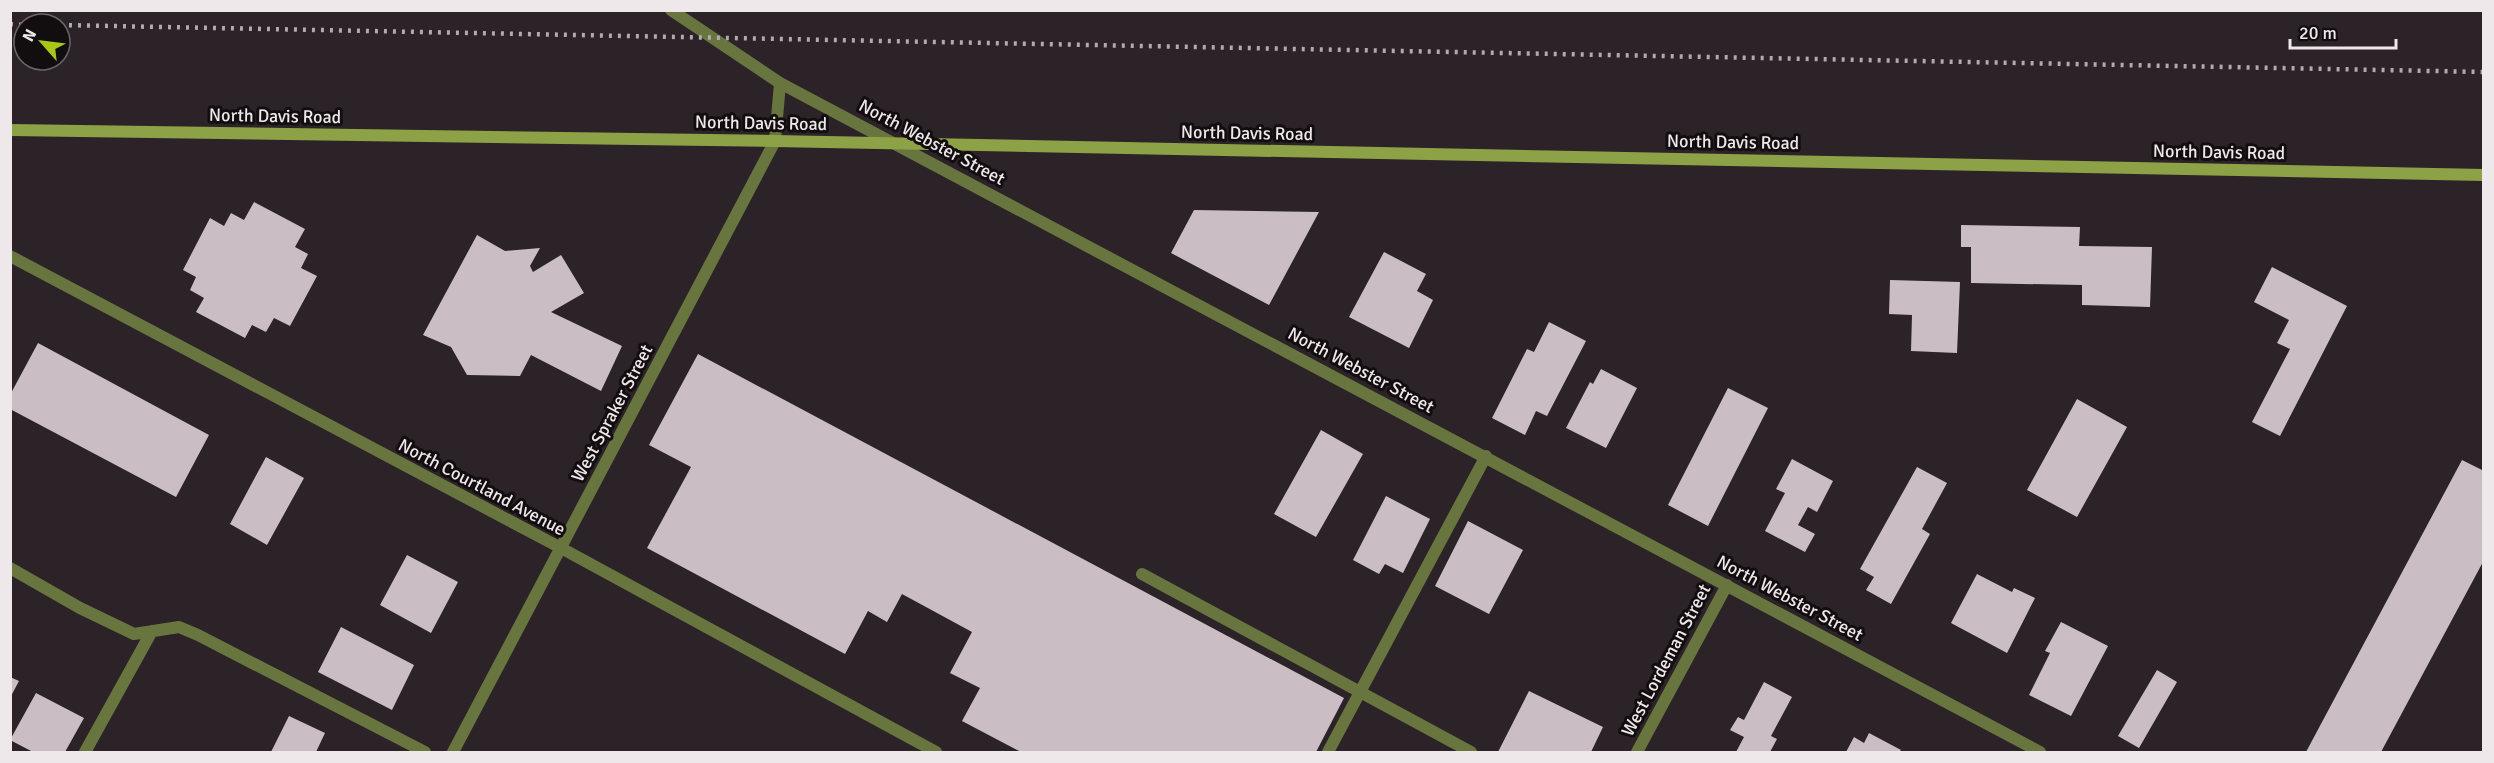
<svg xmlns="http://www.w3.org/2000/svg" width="2494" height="763" font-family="Signika,sans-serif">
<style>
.building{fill:#cabec4}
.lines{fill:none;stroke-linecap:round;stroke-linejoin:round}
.lane{stroke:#68753f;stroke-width:12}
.street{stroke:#68753f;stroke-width:12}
.secondary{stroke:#8da147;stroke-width:12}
.rail{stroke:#b1aaae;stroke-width:4.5;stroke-dasharray:3 6;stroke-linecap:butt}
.labels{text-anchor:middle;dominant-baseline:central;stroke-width:6;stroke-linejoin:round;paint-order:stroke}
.street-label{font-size:18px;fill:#eee8eb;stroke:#120e10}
</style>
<rect width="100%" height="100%" fill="#2c2328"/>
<path class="building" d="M254,202L305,229L295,247L308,254L301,268L317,276L290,326L274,318L266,332L252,325L245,338L196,312L204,298L190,290L196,277L183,270L210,218L224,226L231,213L244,220Z
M1194,210L1319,212L1269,305L1171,253Z
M1961,225L2080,227L2079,246L2152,247L2150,307L2082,305V285L1971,283V247H1961Z
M477,235L505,251L540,248L530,266L533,272L561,255L584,293L551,312L622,346L601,391L531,355L520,376L467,375L451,347L423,335Z
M1384,252L1426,274L1417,291L1433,300L1409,348L1349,317Z
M2272,267L2347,306L2280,436L2252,422L2290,349L2277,343L2289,320L2254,302Z
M1890,280L1960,282L1957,353L1911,351L1912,315L1889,314Z
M1549,322L1586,341L1547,416L1536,411L1525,435L1492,418L1527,349L1534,352Z
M38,343L209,435L176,497L10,409V395Z
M698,354L1344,698L1316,752H1021L962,721L980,688L950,673L972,632L902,594L887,622L868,611L845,654L647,548L691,467L649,445Z
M1601,369L1637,388L1606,448L1566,428L1590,382L1593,384Z
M1728,388L1768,408L1708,526L1668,505Z
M2077,399L2127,427L2077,517L2027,490Z
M1321,430L1363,454L1316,537L1274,514Z
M266,457L304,478L267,545L230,524Z
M1792,459L1833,481L1817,512L1808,507L1798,525L1815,534L1805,552L1765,531L1785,493L1776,489Z
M2462,460L2484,471V560L2381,752H2306Z
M1917,467L1947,483L1922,529L1930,534L1891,604L1866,590L1874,577L1860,569Z
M1386,496L1430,519L1403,573L1385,564L1379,574L1353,560Z
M1468,521L1523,550L1489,614L1435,586Z
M407,555L458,582L431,633L380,605Z
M1977,574L2012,592L2014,588L2035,598L2007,653L1951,623Z
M2061,622L2108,646L2071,716L2029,695L2050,653L2045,651Z
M341,627L414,665L392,710L318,672Z
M2157,670L2177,682L2139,748L2118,736Z
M10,677L19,681L10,698Z
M1764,682L1792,697L1771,736L1777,739L1770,752H1736L1744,737L1730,730L1738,717L1744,720Z
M1529,691L1603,727L1591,752H1498Z
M36,693L84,718L65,752H33L10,740Z
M289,716L325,733L316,752H271Z
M1869,733L1901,750L1899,752H1846L1854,737L1864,743Z"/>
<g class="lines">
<path class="lane" d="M10,568L80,608L134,634L179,627L198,635L425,752
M1142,574L1471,752
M85,752L152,631
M1328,752L1486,456"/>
<path class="street" d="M671,10L780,83L2040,752
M10,256L561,548L936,752
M453,752L775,141L780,83
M1637,752L1727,585"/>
<path class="secondary" d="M10,130L775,141L2484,175"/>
<path class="rail" d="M10,24L24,25
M60,25L2484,72"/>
</g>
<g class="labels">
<g class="street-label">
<text transform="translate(275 116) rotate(1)">North Davis Road</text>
<text transform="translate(761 123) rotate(1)">North Davis Road</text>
<text transform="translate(1247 133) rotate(1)">North Davis Road</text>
<text transform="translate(932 142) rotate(28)">North Webster Street</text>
<text transform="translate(1733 142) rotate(1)">North Davis Road</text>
<text transform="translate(2219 152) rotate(1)">North Davis Road</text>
<text transform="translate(1361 370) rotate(28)">North Webster Street</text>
<text transform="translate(612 413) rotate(-62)">West Spraker Street</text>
<text transform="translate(482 487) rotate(28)">North Courtland Avenue</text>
<text transform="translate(1790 598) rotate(28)">North Webster Street</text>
<text transform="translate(1666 660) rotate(-62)">West Lordeman Street</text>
</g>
</g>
<rect width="2494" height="763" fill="none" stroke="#eee8eb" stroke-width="24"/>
<g transform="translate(42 42) rotate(298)"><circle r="28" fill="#120e10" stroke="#6a6568" stroke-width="1.5"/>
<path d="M0-4.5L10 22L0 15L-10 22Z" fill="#a9c71a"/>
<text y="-9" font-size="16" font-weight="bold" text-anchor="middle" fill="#eee8eb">N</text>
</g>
<path d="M2290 39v9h106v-9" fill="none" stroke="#eee8eb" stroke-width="3"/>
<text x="2299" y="39" font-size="18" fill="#eee8eb" stroke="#120e10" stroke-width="4.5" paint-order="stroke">20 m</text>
</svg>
